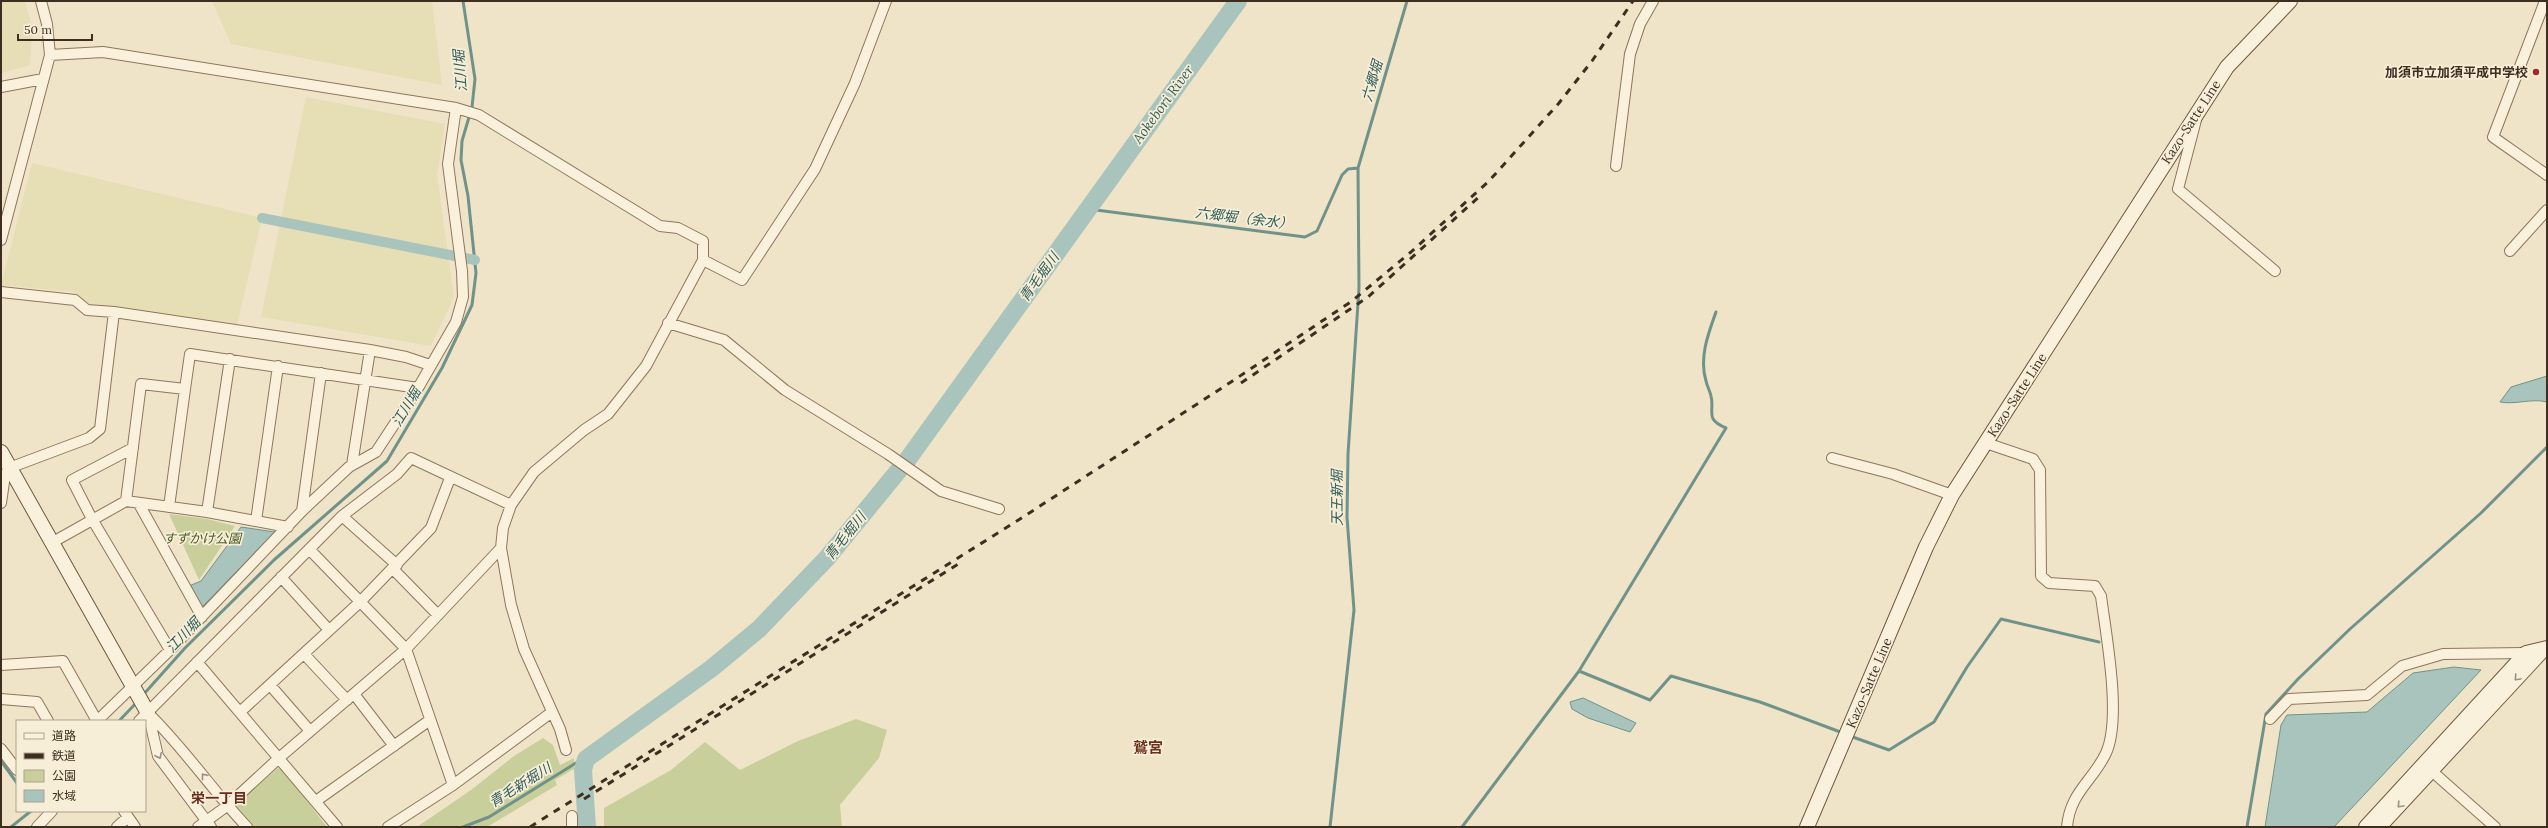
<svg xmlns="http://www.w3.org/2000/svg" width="2548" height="828" font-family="Lora,'Noto Sans JP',serif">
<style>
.farmland{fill:#e6deb5}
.green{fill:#c9cf9b}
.water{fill:#a9c4bc;stroke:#6f938a}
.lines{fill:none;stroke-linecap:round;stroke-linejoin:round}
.stream{stroke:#6f938a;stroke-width:3}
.canal{stroke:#a9c4bc;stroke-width:10}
.river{stroke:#a9c4bc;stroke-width:18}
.street-casing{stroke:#8d765c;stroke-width:12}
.secondary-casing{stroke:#6f573f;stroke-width:16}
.street{stroke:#faf1dc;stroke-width:10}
.secondary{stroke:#faf1dc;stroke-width:14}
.rail{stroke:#3d2e20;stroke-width:3;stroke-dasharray:7 7;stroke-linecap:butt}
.oneway{stroke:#9c907e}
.poi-dot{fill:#9e2a2b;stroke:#f7eed8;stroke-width:1.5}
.labels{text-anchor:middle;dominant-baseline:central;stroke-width:3.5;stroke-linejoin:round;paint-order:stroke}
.poi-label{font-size:13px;font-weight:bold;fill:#3d2e20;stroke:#f7eed8;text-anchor:end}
.street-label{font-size:13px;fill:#3d2e20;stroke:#f7eed8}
.park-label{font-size:13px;font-style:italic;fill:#4d5a26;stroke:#f7eed8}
.water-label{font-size:14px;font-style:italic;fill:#2f5d5a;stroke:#f7eed8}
.neighbourhood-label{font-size:14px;font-weight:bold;fill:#6b2e1e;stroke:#f7eed8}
.quarter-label{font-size:15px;font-weight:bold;fill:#6b2e1e;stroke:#f7eed8}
</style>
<rect width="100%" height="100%" fill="#f0e4c8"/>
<path class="farmland" d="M1,1H25L32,27L30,65L1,73Z
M212,1H432L442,85L231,44Z
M306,97L445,124L437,175L454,297L431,346L261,317Z
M32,163L262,218L237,325L90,304L74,292L1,285Z"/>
<path class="green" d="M169,514L207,519L235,526L199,580Z
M856,719L887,730L879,758L840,805L842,827H604V808L671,770L705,742L740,770L798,741Z
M543,738L553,745L560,765L574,758V769L555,780L557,785L487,827H417L471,790L514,756Z
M278,768L283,770L327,827H252L232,807Z"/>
<path class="water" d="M2547,376V402C2531,398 2516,405 2500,402L2511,387Z
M241,527L275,532L202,607L189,586L201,581Z
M2454,667L2481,670L2334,827H2265L2281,725L2287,715L2367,712L2413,673Z
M1583,698L1636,723L1630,732L1588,718L1572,709L1570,702Z"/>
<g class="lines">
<path class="stream" d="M1089,206L1096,210L1305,237L1317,231L1342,175L1348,169L1358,168
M1579,671L1726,428C1704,419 1715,412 1711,396C1710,391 1707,386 1706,381C1699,358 1708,334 1716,312
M143,695L185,648L274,560L387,461L442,368L472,305L476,273L468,196L461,160L462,141L472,107L475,79L463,1
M119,721L137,702
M1850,736L1889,750L1934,722L1967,667L2001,619L2099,642
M1,761L17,783
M11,827L31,811
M463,827L489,817L576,763L586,759
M1330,827L1354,610L1347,517L1348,454L1359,288L1358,168L1407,1
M1462,827L1579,671L1650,700L1671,676L1760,702L1843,733
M2247,827L2266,714L2298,679L2350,629L2481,513L2547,447"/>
<path class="canal" d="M262,218L475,260"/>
<path class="river" d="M587,827L583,770L586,759L712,668L759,629L827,558L908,459L1238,1"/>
<g class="street-casing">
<path id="street" d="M2545,1L2493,137L2547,175
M50,55L103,52L456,108L479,115L660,226L678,228L703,241V260L646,366L608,414L584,430L534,472L511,505L503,528L501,548L511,605L524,649L560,729L566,750
M1,87L43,79
M2196,120L2178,189L2275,271
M1616,166L1630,54L1640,24L1653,1
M1,240L50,55L47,24L41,1
M2510,251L2547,210
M703,260L742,280L815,169L855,83L886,1
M1,292L75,300L87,310L114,312L370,350L406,357L430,365
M668,323L724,340L785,390L888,454L941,491L999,509
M1986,443L2033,459L2040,470L2041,576L2049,583L2095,586L2101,596C2106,635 2122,718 2106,753C2093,781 2070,792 2067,827
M133,448L72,480L92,519L170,650
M1832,458L1893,474L1952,495
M352,465L370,350
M126,501L141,384L185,389L190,354L418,388
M1,503L5,475L9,468L89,438L100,429L114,312
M139,504L202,617
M169,507L185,389
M302,511L321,373
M207,512L230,359
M342,516L397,565
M256,521L278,366
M53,542L126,501L207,512L288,527
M309,549L406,649L453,785
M393,569L438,615
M281,577L329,630
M304,654L347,700
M197,662L337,827
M1,665L63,661L97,721
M270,685L310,731
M354,694L394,746
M1,699L37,702L48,721
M240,712L360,602L431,528L450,478
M2270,719L2289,699L2367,695L2402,666L2443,654L2526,653
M97,721L170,650L302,511L349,467L376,452L418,388L456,322L463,297L462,271L448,164L456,108
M139,721L342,516L397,474L411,458L511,505
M1,749L17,770
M2426,766L2495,827
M316,801L430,720
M124,811L135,827
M37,827L52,811
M117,827L128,817
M198,827L227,806L279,758L406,649L501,548
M211,827L158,756L148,713C184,748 212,790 247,827
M388,827L453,785L552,712
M572,827V816"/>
</g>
<g class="secondary-casing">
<path id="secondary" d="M1,452L148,713
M1807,827L1926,547L1952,495L2227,67L2290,1
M2366,827L2526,653L2547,648
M2379,827L2543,650"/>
</g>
<use href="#street" class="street"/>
<use href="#secondary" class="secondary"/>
<path class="rail" d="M1241,383L1368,297L1481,195
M584,799L963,561
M530,827L1020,519L1231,382L1352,301L1411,252L1489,181L1559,103L1592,61L1633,1"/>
</g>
<defs><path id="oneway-chevron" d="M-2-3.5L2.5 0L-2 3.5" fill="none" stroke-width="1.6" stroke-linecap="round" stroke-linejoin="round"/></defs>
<g class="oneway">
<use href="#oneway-chevron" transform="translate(2517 678) rotate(133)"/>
<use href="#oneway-chevron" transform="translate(159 756) rotate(65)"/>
<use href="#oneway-chevron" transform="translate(204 776) rotate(-128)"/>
<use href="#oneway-chevron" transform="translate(2400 805) rotate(133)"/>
</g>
<circle class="poi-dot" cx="2536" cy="72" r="4"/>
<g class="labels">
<g class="poi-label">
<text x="2528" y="72">加須市立加須平成中学校</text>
</g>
<g class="street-label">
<text transform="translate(2191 122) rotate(-57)">Kazo-Satte Line</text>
<text transform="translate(2017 395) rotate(-57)">Kazo-Satte Line</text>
<text transform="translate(1869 683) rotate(-67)">Kazo-Satte Line</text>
</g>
<g class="park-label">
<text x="202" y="538">すずかけ公園</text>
</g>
<g class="water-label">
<text transform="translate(460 71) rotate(-94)">江川堀</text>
<text transform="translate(1372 81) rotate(-74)">六郷堀</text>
<text transform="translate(1163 104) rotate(-54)">Aokebori River</text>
<text transform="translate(1244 218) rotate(7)">六郷堀（余水）</text>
<text transform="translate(1039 277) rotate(-54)">青毛堀川</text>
<text transform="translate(406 407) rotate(-59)">江川堀</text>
<text transform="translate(1337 498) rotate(-90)">天王新堀</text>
<text transform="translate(845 536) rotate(-51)">青毛堀川</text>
<text transform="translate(183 635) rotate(-46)">江川堀</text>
<text transform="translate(520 785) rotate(-32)">青毛新堀川</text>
</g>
<g class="neighbourhood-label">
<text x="219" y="798">栄一丁目</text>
</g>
<g class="quarter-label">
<text x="1148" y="747">鷲宮</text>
</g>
</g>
<rect width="2548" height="828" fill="none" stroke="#3d2e20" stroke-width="4"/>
<rect x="16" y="720" width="130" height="92" fill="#f7eed8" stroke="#ada18e"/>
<rect x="24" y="733" width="20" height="6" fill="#faf1dc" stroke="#ada18e"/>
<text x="52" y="740" font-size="12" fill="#3d2e20">道路</text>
<rect x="24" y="753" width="20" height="6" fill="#3d2e20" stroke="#ada18e"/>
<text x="52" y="760" font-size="12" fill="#3d2e20">鉄道</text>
<rect x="24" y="770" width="20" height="12" fill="#c9cf9b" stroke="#ada18e"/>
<text x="52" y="780" font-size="12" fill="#3d2e20">公園</text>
<rect x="24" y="790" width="20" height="12" fill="#a9c4bc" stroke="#ada18e"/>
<text x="52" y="800" font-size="12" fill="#3d2e20">水域</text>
<path d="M18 34v6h74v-6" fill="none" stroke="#3d2e20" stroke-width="2"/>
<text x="24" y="34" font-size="12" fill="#3d2e20" stroke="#f7eed8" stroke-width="3" paint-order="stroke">50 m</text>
</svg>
